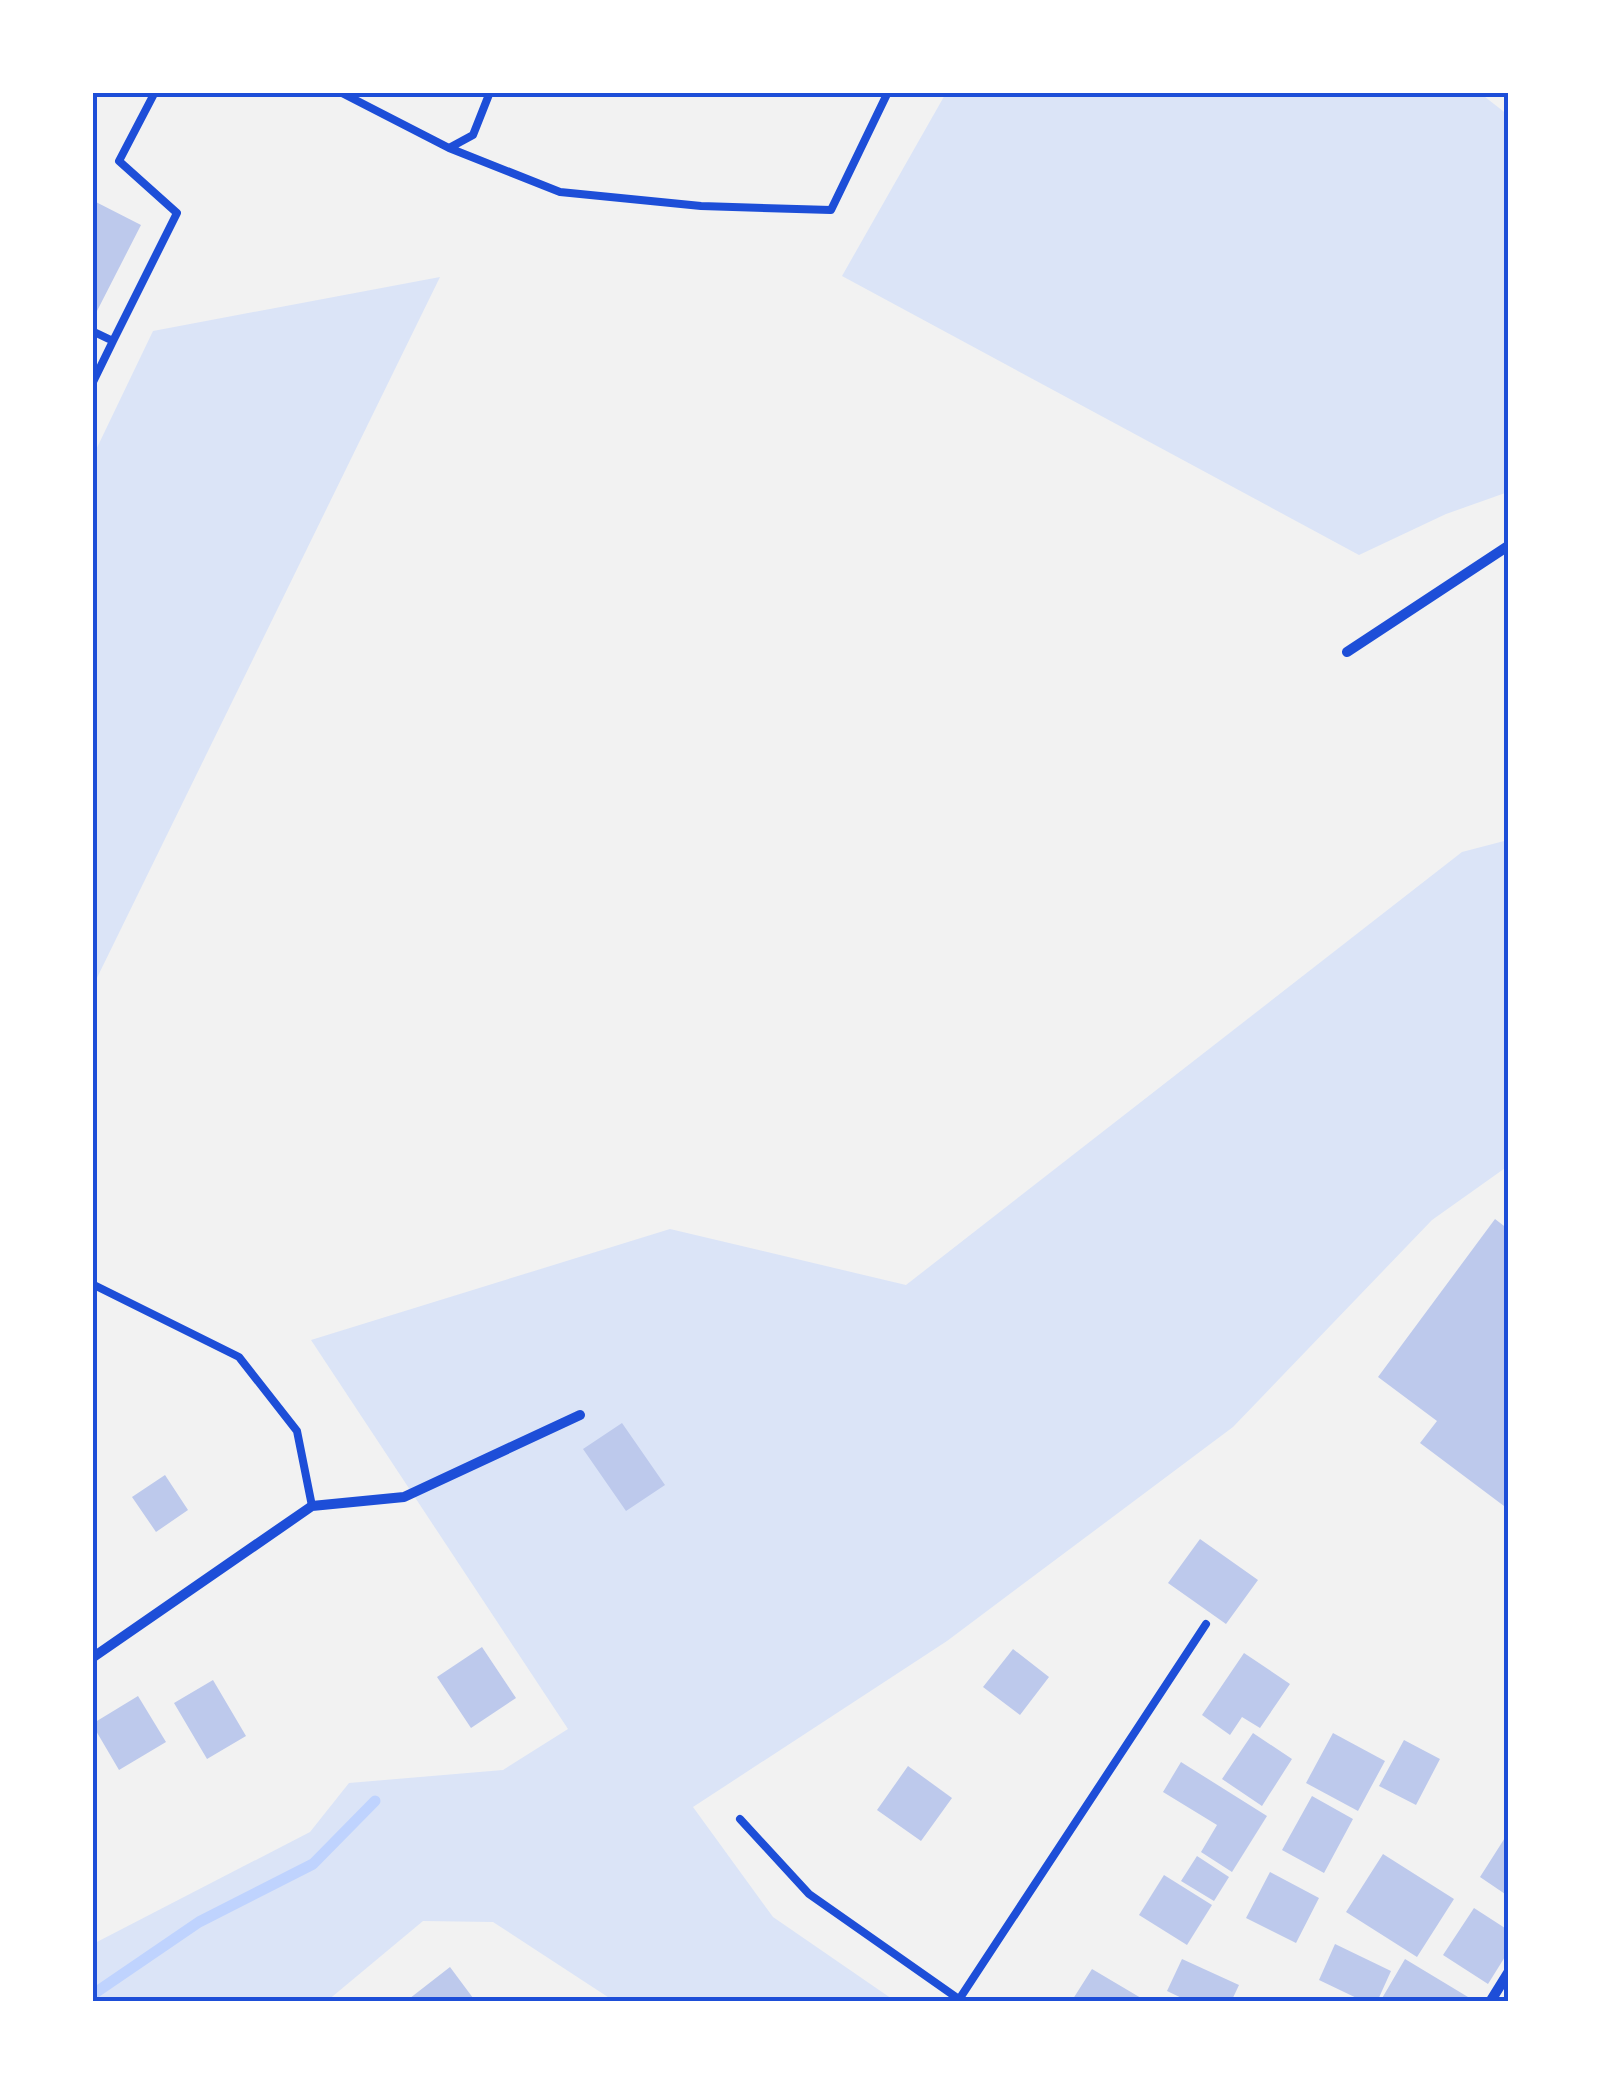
<svg xmlns="http://www.w3.org/2000/svg" width="1601" height="2094" font-family="Ubuntu,sans-serif">
<style>
.green{fill:#dbe4f7}
.lines{fill:none;stroke-linecap:round;stroke-linejoin:round}
.stream{stroke:#bfd3fe;stroke-width:11}
.building{fill:#bdc9ec}
.service{stroke:#1d4ed8;stroke-width:8}
.minor{stroke:#1d4ed8;stroke-width:10}
.neatline{fill:none;stroke:#1d4ed8;stroke-width:4}
</style>
<rect width="100%" height="100%" fill="#f2f2f2"/>
<path class="green" d="M946,93H1480L1508,115V492L1446,514L1359,555L842,276Z
M440,277L93,986V456L153,331Z
M1508,840V1166L1432,1220L1233,1427L947,1641L693,1807L773,1917L895,2001H614L493,1922L423,1921L327,2001L93,2002V1944L310,1832L349,1783L503,1770L568,1729L311,1340L670,1229L906,1285L1462,852Z"/>
<g class="lines">
<path class="stream" d="M92,1995L199,1922L313,1864L375,1801"/>
</g>
<path class="building" d="M92,200L141,225L97,311L92,309Z
M1495,1219L1508,1229V1509L1420,1443L1437,1421L1378,1377Z
M622,1423L665,1485L626,1511L583,1449Z
M165,1475L188,1510L156,1532L132,1497Z
M1200,1539L1258,1580L1226,1624L1168,1583Z
M482,1647L516,1698L471,1728L437,1677Z
M1013,1649L1049,1677L1020,1715L983,1687Z
M1244,1653L1290,1684L1260,1728L1242,1717L1230,1735L1202,1715Z
M213,1680L246,1736L207,1759L174,1703Z
M138,1696L166,1742L119,1770L92,1724Z
M1253,1733L1292,1759L1262,1806L1222,1779Z
M1333,1733L1385,1761L1358,1811L1306,1783Z
M1404,1740L1440,1759L1416,1805L1379,1786Z
M1181,1762L1267,1816L1232,1872L1201,1852L1217,1825L1163,1792Z
M908,1766L952,1798L921,1841L877,1810Z
M1312,1796L1353,1819L1324,1873L1282,1850Z
M1508,1833V1896L1480,1877Z
M1383,1854L1454,1899L1417,1957L1346,1912Z
M1197,1856L1229,1877L1214,1901L1181,1881Z
M1270,1872L1319,1898L1296,1943L1246,1918Z
M1164,1875L1212,1905L1187,1945L1139,1915Z
M1474,1908L1508,1930V1952L1488,1984L1443,1955Z
M1335,1944L1391,1971L1377,2002H1365L1319,1980Z
M1182,1959L1239,1985L1231,2002H1190L1167,1991Z
M1405,1959L1468,1997L1465,2002L1381,2000Z
M450,1967L476,2002H405Z
M1092,1969L1141,1998L1139,2002H1071Z"/>
<g class="lines">
<path class="service" d="M340,92L449,148L473,135L490,92
M449,148L560,192L701,206L831,210L888,92
M92,331L113,341L92,384
M113,341L177,213L119,161L155,92
M92,1284L239,1357L297,1431L312,1506
M740,1819L809,1894L963,2002
M960,1998L1206,1624"/>
<path class="minor" d="M1347,652L1508,546
M92,1658L312,1506L404,1497L580,1415
M1490,2002L1508,1973"/>
</g>
<rect width="1601" height="2094" fill="none" stroke="#ffffff" stroke-width="190"/>
<rect x="95" y="95" width="1411" height="1904" class="neatline"/>
</svg>
